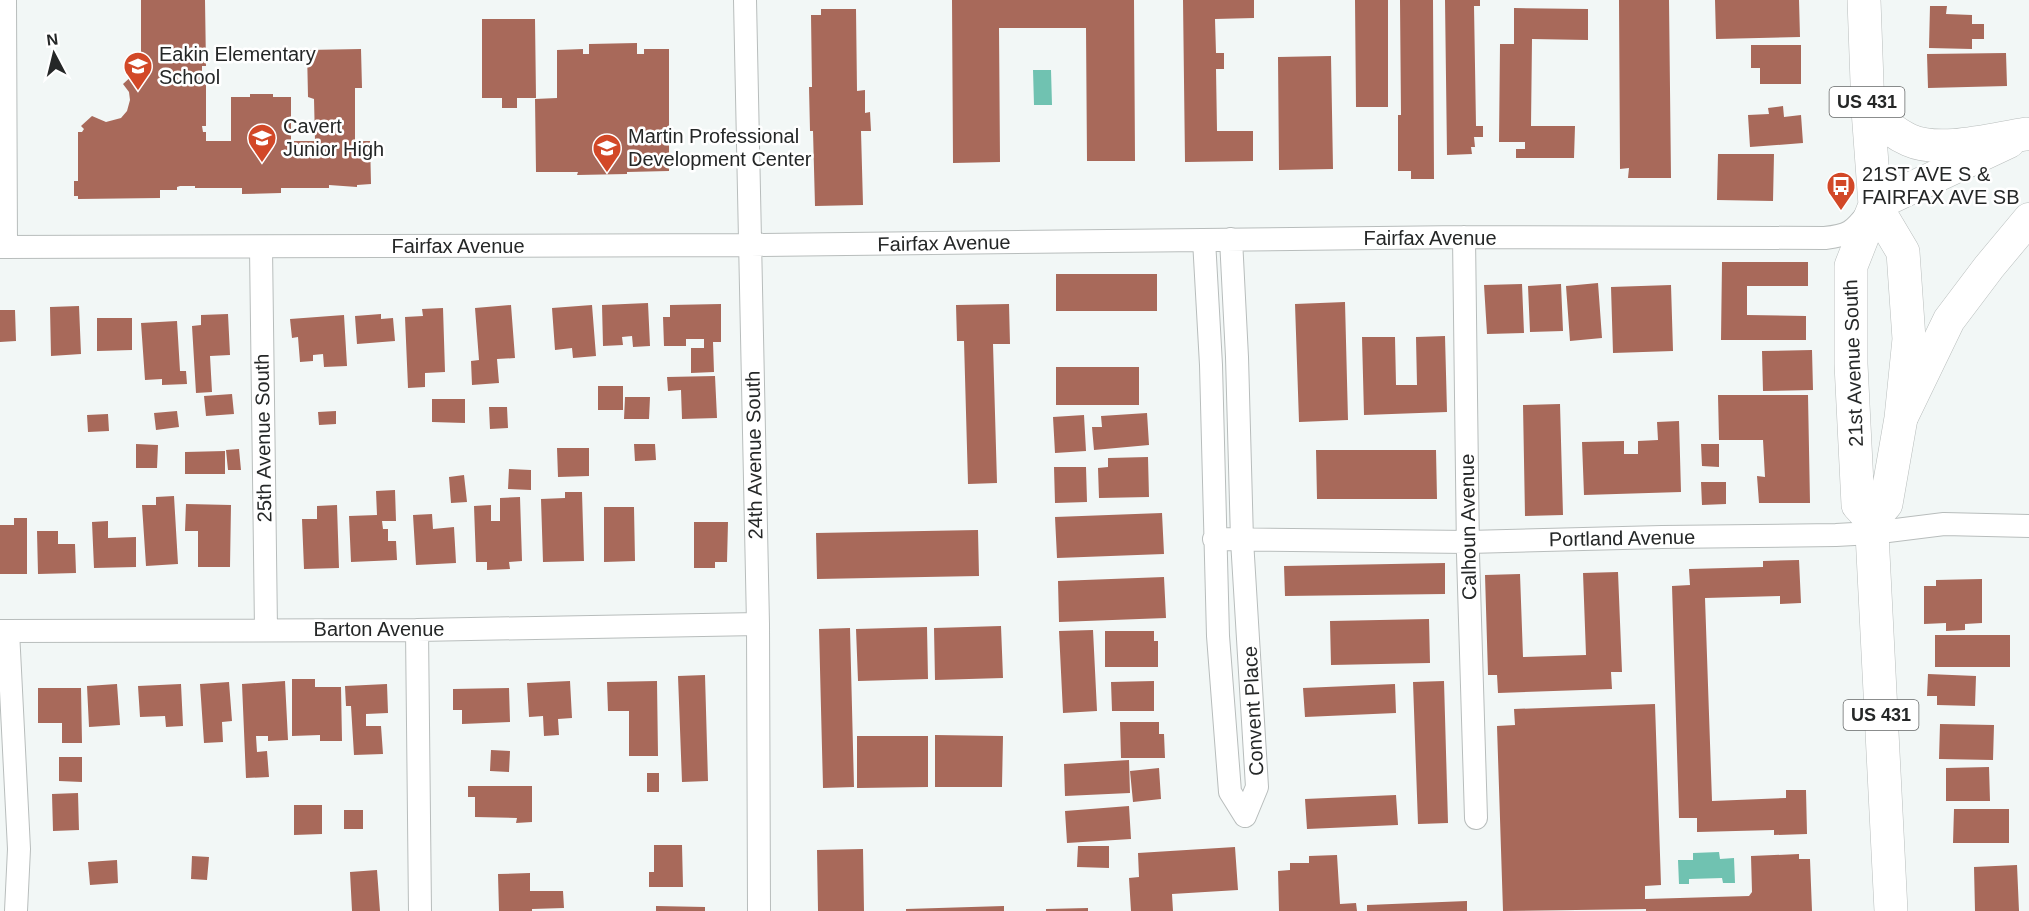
<svg xmlns="http://www.w3.org/2000/svg" width="2029" height="911" font-family="Arial,sans-serif">
<style>
.water{fill:#70c2b1}
.building{fill:#a8695a}
.lines{fill:none;stroke-linecap:round;stroke-linejoin:round}
.street-casing{stroke:#b8bdbc;stroke-width:24}
.secondary-casing{stroke:#b8bdbc;stroke-width:33}
.primary-casing{stroke:#b8bdbc;stroke-width:34}
.street{stroke:#fff;stroke-width:22}
.secondary{stroke:#fff;stroke-width:32}
.primary{stroke:#fff;stroke-width:33}
.labels{text-anchor:middle;dominant-baseline:central;stroke-width:5;stroke-linejoin:round;paint-order:stroke}
.shield{fill:#fff;stroke:#666868;stroke-width:1.5}
.shield-label{font-size:18px;font-weight:bold;fill:#252727}
.poi-label{font-size:20px;fill:#252727;stroke:#fff;text-anchor:start}
.street-label{font-size:20px;fill:#252727;stroke:#fff}
</style>
<rect width="100%" height="100%" fill="#f2f7f6"/>
<path class="water" d="M1033,70H1051L1052,105H1034Z
M1719,852L1720,859L1734,858L1735,883H1723L1722,878L1689,879V884H1679L1678,860H1693V853Z"/>
<path class="building" d="M141,0H205L206,66H202V73H206V126H202L203,132H206V141H231V97H250V94H273V97H291V141H315L314,99L308,97L307,50L361,49L362,88H355V141H370L371,184L357,185V187L329,185V188H281V193L242,194V188H195V186H180L177,187V190H160V198L78,199V196H74V181H78V132H82L84,129L81,126L92,116L106,122L121,118L127,111L130,100L129,92L123,84L134,74L138,78L141,74H145V66H141Z
M952,0H1134L1135,161H1087L1086,28H999L1000,162L953,163Z
M1183,0H1254V18L1215,19L1216,53H1224V69H1216L1217,131H1253V161L1185,162Z
M1355,0H1388V107H1356Z
M1400,0H1433L1434,179H1411V171H1398V115H1401Z
M1445,0H1480V6H1474L1476,126H1483V137H1474L1475,147H1471L1472,154L1447,155Z
M1619,0H1669L1671,178H1628L1629,168L1620,169Z
M1715,0H1799L1800,37L1716,39Z
M1930,6H1947L1946,14L1972,15V24H1984V39H1972V49L1929,48Z
M1514,8L1588,9V40L1532,39L1531,126H1575L1574,158H1516V149H1525V142H1499L1500,44H1514Z
M821,9H856L857,91L865,90V113L870,112L871,131H861L863,205L815,206L813,131H810L809,87H812L811,15H821Z
M482,19H535L536,98H517V108H502V98H482Z
M637,43V54H644V49H669V171L627,172V174L577,175L578,172H536L535,99L557,98V50L583,49V54H589V44Z
M1751,45H1801V84H1760V68H1751Z
M2006,53L2007,86L1928,88L1927,54Z
M1331,56L1333,169L1279,170L1278,57Z
M1783,106L1784,117L1801,115L1803,143L1750,147L1748,115L1769,114L1768,108Z
M1718,154H1774L1773,201L1717,200Z
M1722,262H1808V286H1747V315L1806,316V340H1721Z
M1056,274H1157V311H1056Z
M1598,283L1602,338L1570,341L1566,286Z
M1522,284L1524,333L1487,334L1484,285Z
M1561,284L1563,331L1530,332L1528,286Z
M1671,285L1673,351L1613,353L1611,287Z
M1345,302L1348,420L1299,422L1295,304Z
M648,303L650,346L633,347L632,336L622,337L623,345L603,346L602,305Z
M721,304V342H713L714,372L691,373V348H704V339H686V346H664L663,317H670V305Z
M1009,304L1010,344H993L997,483L968,484L964,341H957L956,305Z
M511,305L515,358L497,359L499,383L472,385L471,361L479,360L475,308Z
M592,305L596,356L573,358L572,348L555,350L552,308Z
M79,306L81,354L51,356L50,307Z
M443,308L445,372L425,373V387L408,388L405,317L423,316L422,309Z
M0,310H15L16,341L0,342Z
M228,314L230,355L210,356L212,392L196,393L192,326L201,325V315Z
M381,314V319L393,318L395,341L357,344L355,316Z
M344,315L347,366L324,367L323,354L313,355V361L300,362L298,337L292,338L290,319Z
M97,318H132V350L97,351Z
M177,321L180,371H186L187,384L162,385V379L145,380L141,323Z
M1445,336L1447,412L1364,415L1362,337H1395L1396,385H1417L1416,337Z
M1812,350L1813,390L1763,391L1762,351Z
M1056,367H1139V405H1056Z
M715,376L717,418L682,419L681,390L668,391L667,377Z
M598,386H623V410H598Z
M232,394L234,414L206,416L204,396Z
M1718,395H1808L1810,503H1759L1757,476L1765,477L1763,440H1719Z
M625,397H650L649,419H624Z
M432,399H465V423L432,422Z
M1560,404L1563,515L1525,516L1523,405Z
M489,407H507L508,428L490,429Z
M177,411L179,427L156,430L154,413Z
M336,411V424L319,425L318,412Z
M1147,413L1149,445L1094,450L1092,427H1102L1101,416Z
M108,414L109,431L88,432L87,415Z
M1084,415L1086,451L1055,453L1053,417Z
M1679,421L1681,492L1584,495L1582,442L1624,441V454H1638V441L1658,440L1657,422Z
M136,444L158,445L157,468H136Z
M634,444H655L656,460L635,461Z
M1701,444H1719V467L1702,466Z
M557,448H589V476L558,477Z
M239,449L241,470H228L226,450Z
M1316,450H1436L1437,499H1317Z
M225,451V474H185V452Z
M1148,457L1149,497L1099,498L1098,468L1108,467V458Z
M1054,467H1086L1087,502L1055,503Z
M509,469L531,470V490L508,489Z
M464,475L467,502L451,503L449,477Z
M1701,482H1726V504L1702,505Z
M395,490L396,521H382L383,529H388V541H396L397,560L351,562L349,516L377,515L376,491Z
M565,492H582L584,561L543,562L541,499L565,498Z
M174,496L178,564L146,566L142,505H156V497Z
M520,497L522,561L509,562L510,569L487,570V562H476L474,506L491,505V521H500V498Z
M186,504L231,505L230,567H198V531H185Z
M337,505L339,568L304,569L302,519H317V506Z
M604,507H634L635,561L604,562Z
M1162,513L1164,554L1057,558L1055,517Z
M432,514L433,529L454,527L456,563L416,565L413,515Z
M14,518H27V574H0V525H14Z
M108,521V538L136,537V567L94,568L92,522Z
M694,522H728L727,562H715V568H694Z
M978,530L979,576L817,579L816,533Z
M37,531H58V544H75L76,573L38,574Z
M1799,560L1801,603L1780,604V596L1705,598L1712,801L1786,798V790H1806L1807,834L1774,835V830L1697,832V818H1679L1672,586L1690,585L1689,569L1763,567V561Z
M1445,563V594L1285,596L1284,566Z
M1618,572L1622,672H1611L1612,689L1498,693L1497,675H1488L1485,575L1520,574L1523,657L1586,655L1583,573Z
M1164,577L1166,618L1059,622L1058,581Z
M1982,579V623L1965,624V630L1946,631V623L1924,624V586H1936V580Z
M1429,619L1430,663L1331,665L1330,621Z
M1001,626L1003,678L935,680L934,628Z
M927,627L928,679L858,681L856,629Z
M850,628L854,787L823,788L819,629Z
M1093,630L1097,711L1063,713L1059,631Z
M1105,631H1154V641H1158V667H1105Z
M1935,635H2010V667H1935Z
M1928,674L1976,676L1975,706L1937,705V696H1927Z
M705,675L708,781L682,782L678,676Z
M292,679H315V687H341L342,741H320V735L292,736Z
M285,681L288,740L268,741V736H256L257,752L267,751L269,777L246,778L242,684Z
M570,681L572,718L558,719L559,735L544,736L543,716L529,717L527,683Z
M657,681L658,756H629V711H608L607,682Z
M1154,681V711H1112L1111,682Z
M1444,681L1448,823L1418,824L1413,682Z
M229,682L232,721L222,722L223,742L204,743L200,684Z
M117,684L120,725L89,727L87,686Z
M181,684L183,726L166,727L165,716L140,717L138,686Z
M387,684L388,713L366,714V726H381L383,754L354,755L351,706H346L345,686Z
M1395,684L1396,713L1305,717L1303,688Z
M38,688H81L82,743H62V723H38Z
M509,688L510,722L462,724V710H453V689Z
M1655,704L1661,885L1645,886V899L1749,896L1752,892L1751,856L1799,854V859H1810L1812,911H1646V909L1503,911L1497,726L1515,725L1514,709Z
M1120,722H1159V734H1164L1165,758H1121Z
M1940,724L1994,725L1993,760L1939,759Z
M935,735L1003,736L1002,787H935Z
M857,736H928V787L857,788Z
M491,750L510,751L509,772L490,771Z
M59,757H82V782L59,781Z
M1129,760L1130,793L1065,796L1064,764Z
M1989,767L1990,801H1946V768Z
M1159,768L1161,799L1133,802L1130,771Z
M647,773H659V792H647Z
M468,786H532V822L516,823L517,818L475,817V797H468Z
M78,793L79,830L53,831L52,794Z
M1396,795L1398,825L1307,829L1305,799Z
M294,805H322V834L294,835Z
M1129,806L1131,839L1067,843L1065,811Z
M1954,809H2009V843H1953Z
M344,810H363V829H344Z
M654,845H682L683,887H649V872H654Z
M1078,846H1109V868L1077,867Z
M1235,847L1238,890L1172,894L1173,911H1131L1129,878L1139,877L1138,853Z
M863,849L864,911H818L817,850Z
M1337,855L1340,904L1356,903L1357,911H1279L1278,871L1290,870V863H1309V856Z
M192,856L209,857L207,880L191,879Z
M117,860L118,883L90,885L88,862Z
M2017,865L2019,911H1975L1974,867Z
M377,870L380,911H352L350,872Z
M530,873V891H563L564,908L532,909V911H499L498,874Z
M1467,901V911H1367V905Z
M656,906L705,907V911H656Z
M1004,906V911H906V909Z
M1088,908V911H1046V909Z"/>
<g class="lines">
<g class="street-casing">
<path id="street" d="M5,0L6,247
M745,0L758,624L759,911
M1464,237L1468,554L1476,818
M1231,239L1237,357L1242,540L1257,787L1245,816
M1204,240L1211,365L1218,636L1230,792L1245,816
M0,247L751,245L1464,237L1825,238C1849,235 1853,232 1867,214
M261,248L266,629
M1214,539L1468,542L1662,537L1836,535L1872,533L1944,524L2029,526
M417,630L420,911
M0,631L417,630L758,624
M8,631L19,849L16,911"/>
</g>
<g class="secondary-casing">
<path id="secondary" d="M1875,205L2009,142
M1903,415L1949,320L1989,267L2029,219"/>
</g>
<g class="primary-casing">
<path id="primary" d="M1864,0L1868,110L1875,205L1903,252L1909,339L1901,418L1886,504L1872,520V533L1891,911
M1868,110C1881,121 1893,133 1909,140C1940,154 1993,139 2026,134
M1872,520L1858,505L1851,364V266L1875,205"/>
</g>
<use href="#street" class="street"/>
<use href="#secondary" class="secondary"/>
<use href="#primary" class="primary"/>
</g>
<defs>
<g id="school-pin" transform="scale(1.5)"><path d="M0 17L-7.5 6A9.5 9.5 0 1 1 7.5 6Z" fill="#d24827" stroke="#fff"/><path d="M0-5L7-2L0 1L-7-2ZM-4 1L0 2.5L4 1V4Q0 6-4 4Z" fill="#fff"/></g>
<g id="bus-pin" transform="scale(1.5)"><path d="M0 17L-7.5 6A9.5 9.5 0 1 1 7.5 6Z" fill="#d24827" stroke="#fff"/><path d="M-5-6H5V4H4V6H2V4H-2V6H-4V4H-5ZM-3.5-4V0h7V-4ZM-3.5 1.2v1.5H-2V1.2ZM2 1.2v1.5H3.5V1.2Z" fill="#fff"/></g>
</defs>
<g fill-rule="evenodd">
<use href="#school-pin" x="138" y="66"/>
<use href="#school-pin" x="262" y="138"/>
<use href="#school-pin" x="607" y="148"/>
<use href="#bus-pin" x="1841" y="186"/>
</g>
<g class="labels">
<g class="shield">
<rect x="1829.5" y="87" width="75" height="30" rx="4.5"/>
<rect x="1843.5" y="700" width="75" height="30" rx="4.5"/>
</g>
<g class="shield-label">
<text x="1867" y="102">US 431</text>
<text x="1881" y="715">US 431</text>
</g>
<g class="poi-label">
<text x="159" y="54">Eakin Elementary<tspan x="159" dy="23">School</tspan></text>
<text x="283" y="126">Cavert<tspan x="283" dy="23">Junior High</tspan></text>
<text x="628" y="136">Martin Professional<tspan x="628" dy="23">Development Center</tspan></text>
<text x="1862" y="174">21ST AVE S &amp;<tspan x="1862" dy="23">FAIRFAX AVE SB</tspan></text>
</g>
<g class="street-label">
<text x="1430" y="238">Fairfax Avenue</text>
<text transform="translate(944 243) rotate(-1)">Fairfax Avenue</text>
<text x="458" y="246">Fairfax Avenue</text>
<text transform="translate(1853 363) rotate(-92)">21st Avenue South</text>
<text transform="translate(263 438) rotate(-91)">25th Avenue South</text>
<text transform="translate(754 455) rotate(-91)">24th Avenue South</text>
<text transform="translate(1468 527) rotate(-91)">Calhoun Avenue</text>
<text transform="translate(1622 538) rotate(-1)">Portland Avenue</text>
<text x="379" y="629">Barton Avenue</text>
<text transform="translate(1253 711) rotate(-93)">Convent Place</text>
</g>
</g>
<g transform="translate(54 54) rotate(353)" stroke="#ffffff" stroke-width="4.5" paint-order="stroke">
<path d="M0-4.5L10 22L0 15L-10 22Z" fill="#252727"/>
<text y="-9" font-size="16" font-weight="bold" text-anchor="middle" fill="#252727">N</text>
</g>
</svg>
